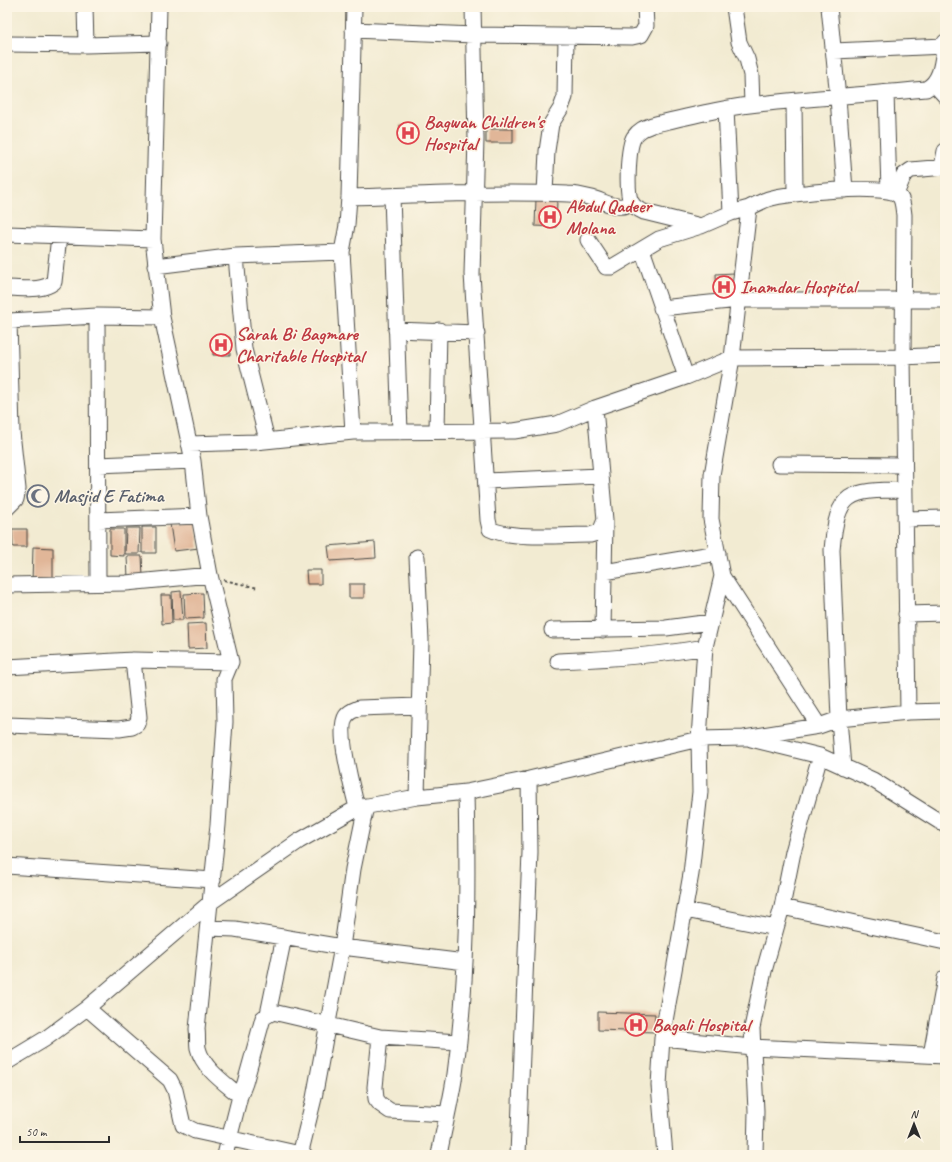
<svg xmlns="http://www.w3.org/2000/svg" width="952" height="1162" font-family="Caveat,sans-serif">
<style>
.building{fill:#e1b698}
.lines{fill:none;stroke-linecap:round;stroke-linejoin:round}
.minor-casing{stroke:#494844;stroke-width:17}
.path{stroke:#494844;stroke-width:2;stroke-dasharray:3 3;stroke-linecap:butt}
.minor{stroke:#fff;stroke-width:15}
.labels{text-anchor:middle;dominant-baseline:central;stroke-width:3;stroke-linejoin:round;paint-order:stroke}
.health-label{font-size:19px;font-weight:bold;fill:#be3a42;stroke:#fcf5e5;text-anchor:start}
.worship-label{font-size:19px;font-weight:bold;fill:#5b616d;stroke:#fcf5e5;text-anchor:start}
</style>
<rect width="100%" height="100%" fill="#fcf5e5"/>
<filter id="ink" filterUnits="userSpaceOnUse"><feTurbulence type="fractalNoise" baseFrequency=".025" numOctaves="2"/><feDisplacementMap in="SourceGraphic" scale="8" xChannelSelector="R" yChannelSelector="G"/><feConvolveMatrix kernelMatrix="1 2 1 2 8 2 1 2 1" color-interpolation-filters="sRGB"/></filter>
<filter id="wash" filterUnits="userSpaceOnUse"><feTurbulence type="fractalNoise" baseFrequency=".012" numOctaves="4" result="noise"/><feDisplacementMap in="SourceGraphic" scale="16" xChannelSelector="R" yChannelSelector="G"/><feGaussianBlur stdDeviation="0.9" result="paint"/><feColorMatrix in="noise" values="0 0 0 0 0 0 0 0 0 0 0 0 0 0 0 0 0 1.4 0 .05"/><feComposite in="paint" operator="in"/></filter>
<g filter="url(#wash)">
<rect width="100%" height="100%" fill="#f2ebd2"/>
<g id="blocks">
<path class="building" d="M400,125H413L414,140L401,141Z
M486,129H513V143H486Z
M536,199L557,200L556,227L535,226Z
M734,273L736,298L717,299L716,274Z
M214,338H230V355H213Z
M196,521L199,548L174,551L170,524Z
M142,527H156V553H142Z
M126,528H140L139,554H125Z
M12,529H27V547H13Z
M110,529H124V556L110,555Z
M375,542L376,558L330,561L328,546Z
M33,547L53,548V581H32Z
M127,556H142L143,577L128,578Z
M306,570H321V584H307Z
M349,584H364V598H349Z
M181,591L183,620H173L172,592Z
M203,593L204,618L185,619L184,594Z
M161,595H171L172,623L162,624Z
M206,623L207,648L188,649L187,624Z
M598,1012L655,1014L654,1032L598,1030Z"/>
</g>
</g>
<g filter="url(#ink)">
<use href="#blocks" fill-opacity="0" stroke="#494844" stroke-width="1"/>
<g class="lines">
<g class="minor-casing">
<path id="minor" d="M85,7L86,45
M159,7L153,239L162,317L193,461L199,516L210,575L231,662L224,679L225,722L218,825L197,1029C198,1035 197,1042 198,1048C203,1069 225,1083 240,1096
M473,7L476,139L472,274L488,520L490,529C512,540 565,535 590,535L600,532L605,520L595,408
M734,7L739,42L747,59L751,75L752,105
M829,7L838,98L845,190
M353,30L474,35L632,37L641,35L646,26L645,7
M7,44L86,45L159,43
M834,51L944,46
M934,84L945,96
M886,93L889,190
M794,101L795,193
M726,109L731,213
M942,167L945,151
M545,193L547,151L551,124L561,108L565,97L566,36
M896,194L904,175L911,170L945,167
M392,196L400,432
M349,197C422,195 495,191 568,194C576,194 584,196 592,198C606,202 617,211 632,203
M701,226L644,212C639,210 634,207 631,202C626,192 628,146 634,137C639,130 644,128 652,125C690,116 729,106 768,103C821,97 874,94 926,89C943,80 942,58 945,42
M7,234L153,239
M588,240L606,267H612L659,239L701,226L731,213L749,208
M642,249L686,377
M342,252L347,225L349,197L354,7
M236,256L244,349L267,440
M155,266L236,256L342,252L353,432
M7,288C23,288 41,292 54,282L59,236
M661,308L739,300H945
M97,316L98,583
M396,330L477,333
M437,430L439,330
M7,432H12L9,321L97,316L162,317
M189,444L255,442L353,432L514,431L557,424L595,408L686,377L732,358L903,357L945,355
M779,464L904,465
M98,465L193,461
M486,481L600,476
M7,508L16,499L18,489L12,432
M905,519L945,518
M98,520L199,516
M604,572L718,553
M722,576L819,726
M7,585L126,583L210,575
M906,614L945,613
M552,630L666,628L711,622
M603,630L605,521
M558,661C608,659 656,656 705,647
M7,667L133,660L231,662
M7,725L119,729L132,727L137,724L139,717L133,660
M751,739L820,756L873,780L945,825
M843,767L839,719L832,550C837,491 849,490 904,490
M417,797L421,640L417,557
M357,808C353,790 336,731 346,716C350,711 354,710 359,708L419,706
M7,866L213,880
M782,907L945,942
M685,910L776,928
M208,928L235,929L342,947L465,962
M87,1008L170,1080L175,1090L183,1125L195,1131L305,1155
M268,1014L284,937
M380,1037L375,1087L376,1099L380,1104L390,1111L447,1114
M662,1038L752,1047L945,1056
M931,1055L945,978
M7,1062L45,1039L87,1008L211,902L299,841L357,808L417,797L466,792L529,779L699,739L744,738L819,726L839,719L908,712L945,711
M225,1155L240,1096L245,1083L263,1018L273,1012L380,1037L459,1042
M300,1155L314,1098L342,947L353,869L366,806
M439,1155C444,1128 451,1101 455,1074C468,980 468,886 466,792
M518,1155L530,852L529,779
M665,1155L659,1085L662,1038L691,874L700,792L699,739L705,647L722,576L711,519L712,475L732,358L749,208C755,205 762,201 768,199C787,193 885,183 898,195C903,199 903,208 904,215L903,357L908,712
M755,1155L756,1111L752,1028L764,971L782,907L793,852L820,756"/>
</g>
<path class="path" d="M224,580L258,588"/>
<use href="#minor" class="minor"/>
</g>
</g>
<defs>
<g id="hospital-ring" transform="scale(1.15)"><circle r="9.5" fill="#fcf5e5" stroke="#e0444e" stroke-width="1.5"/><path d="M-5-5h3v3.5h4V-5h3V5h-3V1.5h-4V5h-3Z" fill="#e0444e"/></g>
<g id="mosque-ring" transform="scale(1.15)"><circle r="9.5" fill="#fcf5e5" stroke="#6b7280" stroke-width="1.5"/><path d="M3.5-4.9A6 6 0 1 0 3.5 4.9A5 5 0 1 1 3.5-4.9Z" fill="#6b7280"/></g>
</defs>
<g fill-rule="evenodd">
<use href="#hospital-ring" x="408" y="133"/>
<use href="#hospital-ring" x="550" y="217"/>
<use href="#hospital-ring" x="724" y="287"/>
<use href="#hospital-ring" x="221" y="345"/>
<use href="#mosque-ring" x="38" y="496"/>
<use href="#hospital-ring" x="636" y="1025"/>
</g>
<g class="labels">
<g class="health-label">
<text x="424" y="122">Bagwan Children's<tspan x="424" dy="22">Hospital</tspan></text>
<text x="566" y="206">Abdul Qadeer<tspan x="566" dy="22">Molana</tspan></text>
<text x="740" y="287">Inamdar Hospital</text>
<text x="236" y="334">Sarah Bi Bagmare<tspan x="236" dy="22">Charitable Hospital</tspan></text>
<text x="652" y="1025">Bagali Hospital</text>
</g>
<g class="worship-label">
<text x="54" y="496">Masjid E Fatima</text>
</g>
</g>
<rect width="952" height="1162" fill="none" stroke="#fcf5e5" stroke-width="24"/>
<g transform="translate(914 1124)" stroke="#fcf5e5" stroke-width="3" paint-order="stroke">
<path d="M0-3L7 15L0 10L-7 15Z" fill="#2b2b2b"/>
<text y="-6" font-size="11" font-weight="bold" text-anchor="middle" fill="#2b2b2b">N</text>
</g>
<path d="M20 1136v6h89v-6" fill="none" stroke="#2b2b2b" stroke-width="2"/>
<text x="26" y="1136" font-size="12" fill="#2b2b2b" stroke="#fcf5e5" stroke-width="3" paint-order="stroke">50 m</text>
</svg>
